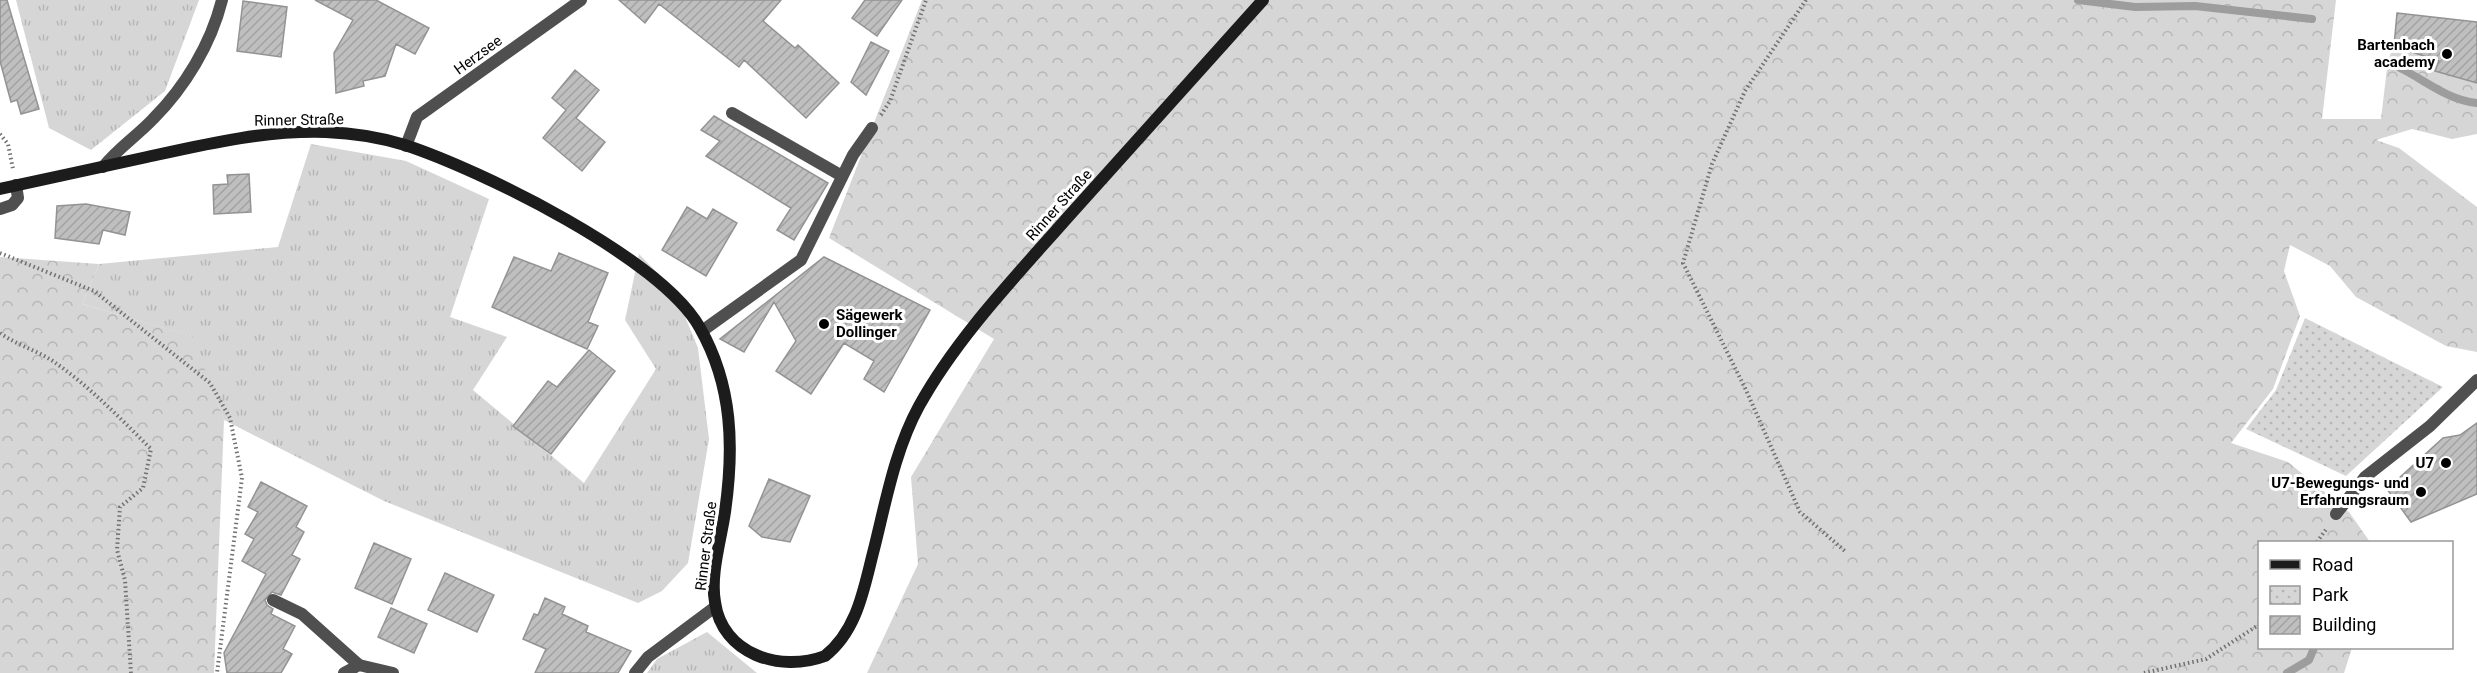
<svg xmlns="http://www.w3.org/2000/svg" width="2477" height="673" font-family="Roboto,sans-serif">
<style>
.grass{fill:url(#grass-tufts)}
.forest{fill:url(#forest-crowns)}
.park{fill:url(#park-dots)}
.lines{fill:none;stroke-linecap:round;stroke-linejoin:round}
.stream{stroke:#9d9d9d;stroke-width:8}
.building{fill:url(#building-hatch);stroke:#939393;stroke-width:1.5}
.path{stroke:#717171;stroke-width:4;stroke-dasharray:1.5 3;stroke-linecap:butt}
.service{stroke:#4f4f4f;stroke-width:12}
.minor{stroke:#4f4f4f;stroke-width:12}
.secondary{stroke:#1c1c1c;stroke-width:12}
.poi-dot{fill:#000;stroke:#fff;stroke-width:2}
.labels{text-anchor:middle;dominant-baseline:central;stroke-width:6;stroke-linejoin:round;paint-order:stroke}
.poi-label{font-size:15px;font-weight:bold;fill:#000;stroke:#fff;text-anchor:end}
.street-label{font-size:15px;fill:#000;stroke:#fff}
</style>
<defs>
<pattern id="grass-tufts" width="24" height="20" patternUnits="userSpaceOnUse" patternTransform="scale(1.5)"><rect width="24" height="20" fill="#d6d6d6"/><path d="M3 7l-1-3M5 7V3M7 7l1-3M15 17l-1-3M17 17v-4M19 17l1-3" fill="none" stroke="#b6b6b6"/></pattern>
<pattern id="forest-crowns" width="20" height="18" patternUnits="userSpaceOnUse" patternTransform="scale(1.5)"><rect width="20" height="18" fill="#d6d6d6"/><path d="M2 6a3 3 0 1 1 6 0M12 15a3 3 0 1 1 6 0" fill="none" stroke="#b6b6b6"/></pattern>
<pattern id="park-dots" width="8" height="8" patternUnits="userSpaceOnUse" patternTransform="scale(1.5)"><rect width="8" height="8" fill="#d6d6d6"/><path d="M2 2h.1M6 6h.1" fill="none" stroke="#b6b6b6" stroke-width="1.8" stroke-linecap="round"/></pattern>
<pattern id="building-hatch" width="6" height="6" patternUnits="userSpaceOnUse" patternTransform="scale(1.5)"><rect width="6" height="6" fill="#bfbfbf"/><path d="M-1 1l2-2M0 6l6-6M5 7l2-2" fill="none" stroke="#a2a2a2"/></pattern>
</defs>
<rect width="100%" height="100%" fill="#fff"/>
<path class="grass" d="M16,0H199L165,91L91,150L49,128Z
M311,144L406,161L489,199L450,317L507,337L473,390L584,483L656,369L625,320L639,254L674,290L698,348L709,439L688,563L662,591L638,603L384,501L224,420L191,336L82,304L99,264L278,247Z
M707,632L757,673H647L657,659Z"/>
<path class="forest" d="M922,0H2336L2322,119H2381L2388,60L2394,46L2439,61L2435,71L2477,83V134L2452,139L2412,129L2376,140L2399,148L2477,207V352L2446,346L2356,297L2330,266L2290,245L2284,271L2300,316L2273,389L2231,443L2288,462L2349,512L2370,542H2260V648H2352L2344,673H867L918,564L911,477L994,339L829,238Z
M0,257L99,264L82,304L192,336L224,420L214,673H0Z"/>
<path class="park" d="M2305,318L2443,387L2346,476L2246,429L2276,390Z"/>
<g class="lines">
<path class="stream" d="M2078,0L2135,7L2195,6L2312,19
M2400,68C2425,80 2447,100 2477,103
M2287,673L2309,660L2314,648"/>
</g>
<path class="building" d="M0,0H7L39,109L21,114L17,100L11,102L0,61Z
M315,0H376L429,28L415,54L396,44L385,76L363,81L364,86L336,93L334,53L353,20Z
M619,0H781L763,21L795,48L798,45L839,83L806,118L744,60L739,67L659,4L645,23Z
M865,0H902L877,36L852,18Z
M243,1L287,7L281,57L237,51Z
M2397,13L2477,22V83L2435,71L2439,61L2394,46Z
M871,42L889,51L866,95L851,82Z
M575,70L599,90L576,118L605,142L582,171L543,138L566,110L552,98Z
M714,116L828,183L794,240L777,230L791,208L706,156L720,141L701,130Z
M249,174L251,212L214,214L213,185L228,184L227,175Z
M86,204L130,212L125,235L103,230L99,244L55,238L57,206Z
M687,207L707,219L713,209L737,223L706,276L662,250Z
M559,253L608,273L588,322L598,326L587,349L492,307L514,257L551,271Z
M824,257L930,310L884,392L864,379L874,361L844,343L811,394L776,371L796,341L774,302L744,352L720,339Z
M589,350L615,371L551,454L513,426L548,381L557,387Z
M2477,423V494L2411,522L2387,489L2443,438L2460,435Z
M769,479L810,496L790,542L762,537L749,526Z
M261,482L307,506L296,527L304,532L292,555L300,559L281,595L272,592L265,600L267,605L273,609L271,614L295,626L283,649L292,654L281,673H227L224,653L266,574L242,561L254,539L245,534L258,512L248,507Z
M374,543L411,559L392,604L355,588Z
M445,573L494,595L477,632L428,610Z
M545,598L565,607L562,614L588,626L586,632L631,651L618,673H535L546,649L523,639L534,614L538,615Z
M391,608L427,624L414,653L378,637Z"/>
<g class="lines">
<path class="path" d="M1806,0L1745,91L1712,164L1683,263L1746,390L1800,512L1846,552
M881,115L890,101L926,0
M0,134L8,144L13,169
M0,253L94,291L210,383L230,418L242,478L217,673
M0,333C18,346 40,351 57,364C91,388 121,419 151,449L143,488L120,507L117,550L125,580L131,673
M2317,542L2327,528
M2144,673L2206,659L2260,624"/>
<path class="service" d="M732,113L842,176
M103,167C118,148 137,136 153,119C185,87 211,44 222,0
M0,209L12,205L18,198L16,185
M702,331L801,260L853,155L872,128
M2336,514L2365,477L2430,426L2477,380
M273,600L302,614L359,665"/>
<path class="minor" d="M406,146L417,117L581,0
M344,673L359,665L393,673
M635,673L648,657L715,607"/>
<path class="secondary" d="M0,189C49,178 98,168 147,157C206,144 265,130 326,132C352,133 379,137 405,145C481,170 661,258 700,328C733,386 734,448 725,512C721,540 710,574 715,602C722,654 780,673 825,656C858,630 864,587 874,549C886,501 895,450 919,406C957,337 1017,275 1068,217C1133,144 1198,72 1263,0"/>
</g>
<g class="poi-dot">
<circle cx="2447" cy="54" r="6"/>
<circle cx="824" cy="324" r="6"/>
<circle cx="2446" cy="463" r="6"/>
<circle cx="2421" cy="492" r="6"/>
</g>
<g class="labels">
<g class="poi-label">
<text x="2435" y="45">Bartenbach<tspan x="2435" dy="17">academy</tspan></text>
<text x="836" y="315" text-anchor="start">Sägewerk<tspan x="836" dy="17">Dollinger</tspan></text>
<text x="2434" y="463">U7</text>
<text x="2409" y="483">U7-Bewegungs- und<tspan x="2409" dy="17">Erfahrungsraum</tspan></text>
</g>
<g class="street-label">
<text transform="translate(478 55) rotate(-36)">Herzsee</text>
<text transform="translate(299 120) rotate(-1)">Rinner Straße</text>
<text transform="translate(1059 205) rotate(-48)">Rinner Straße</text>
<text transform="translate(706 546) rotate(-83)">Rinner Straße</text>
</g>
</g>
<rect x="2258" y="541" width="195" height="108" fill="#ffffff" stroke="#999999" stroke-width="1.5"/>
<rect x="2270" y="560" width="30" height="9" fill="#1c1c1c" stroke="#999999" stroke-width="1.5"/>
<text x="2312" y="571" font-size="18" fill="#000000">Road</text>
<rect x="2270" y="586" width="30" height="18" fill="url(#park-dots)" stroke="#999999" stroke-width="1.5"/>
<text x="2312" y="601" font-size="18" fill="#000000">Park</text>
<rect x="2270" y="616" width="30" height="18" fill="url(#building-hatch)" stroke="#999999" stroke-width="1.5"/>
<text x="2312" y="631" font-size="18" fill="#000000">Building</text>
</svg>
